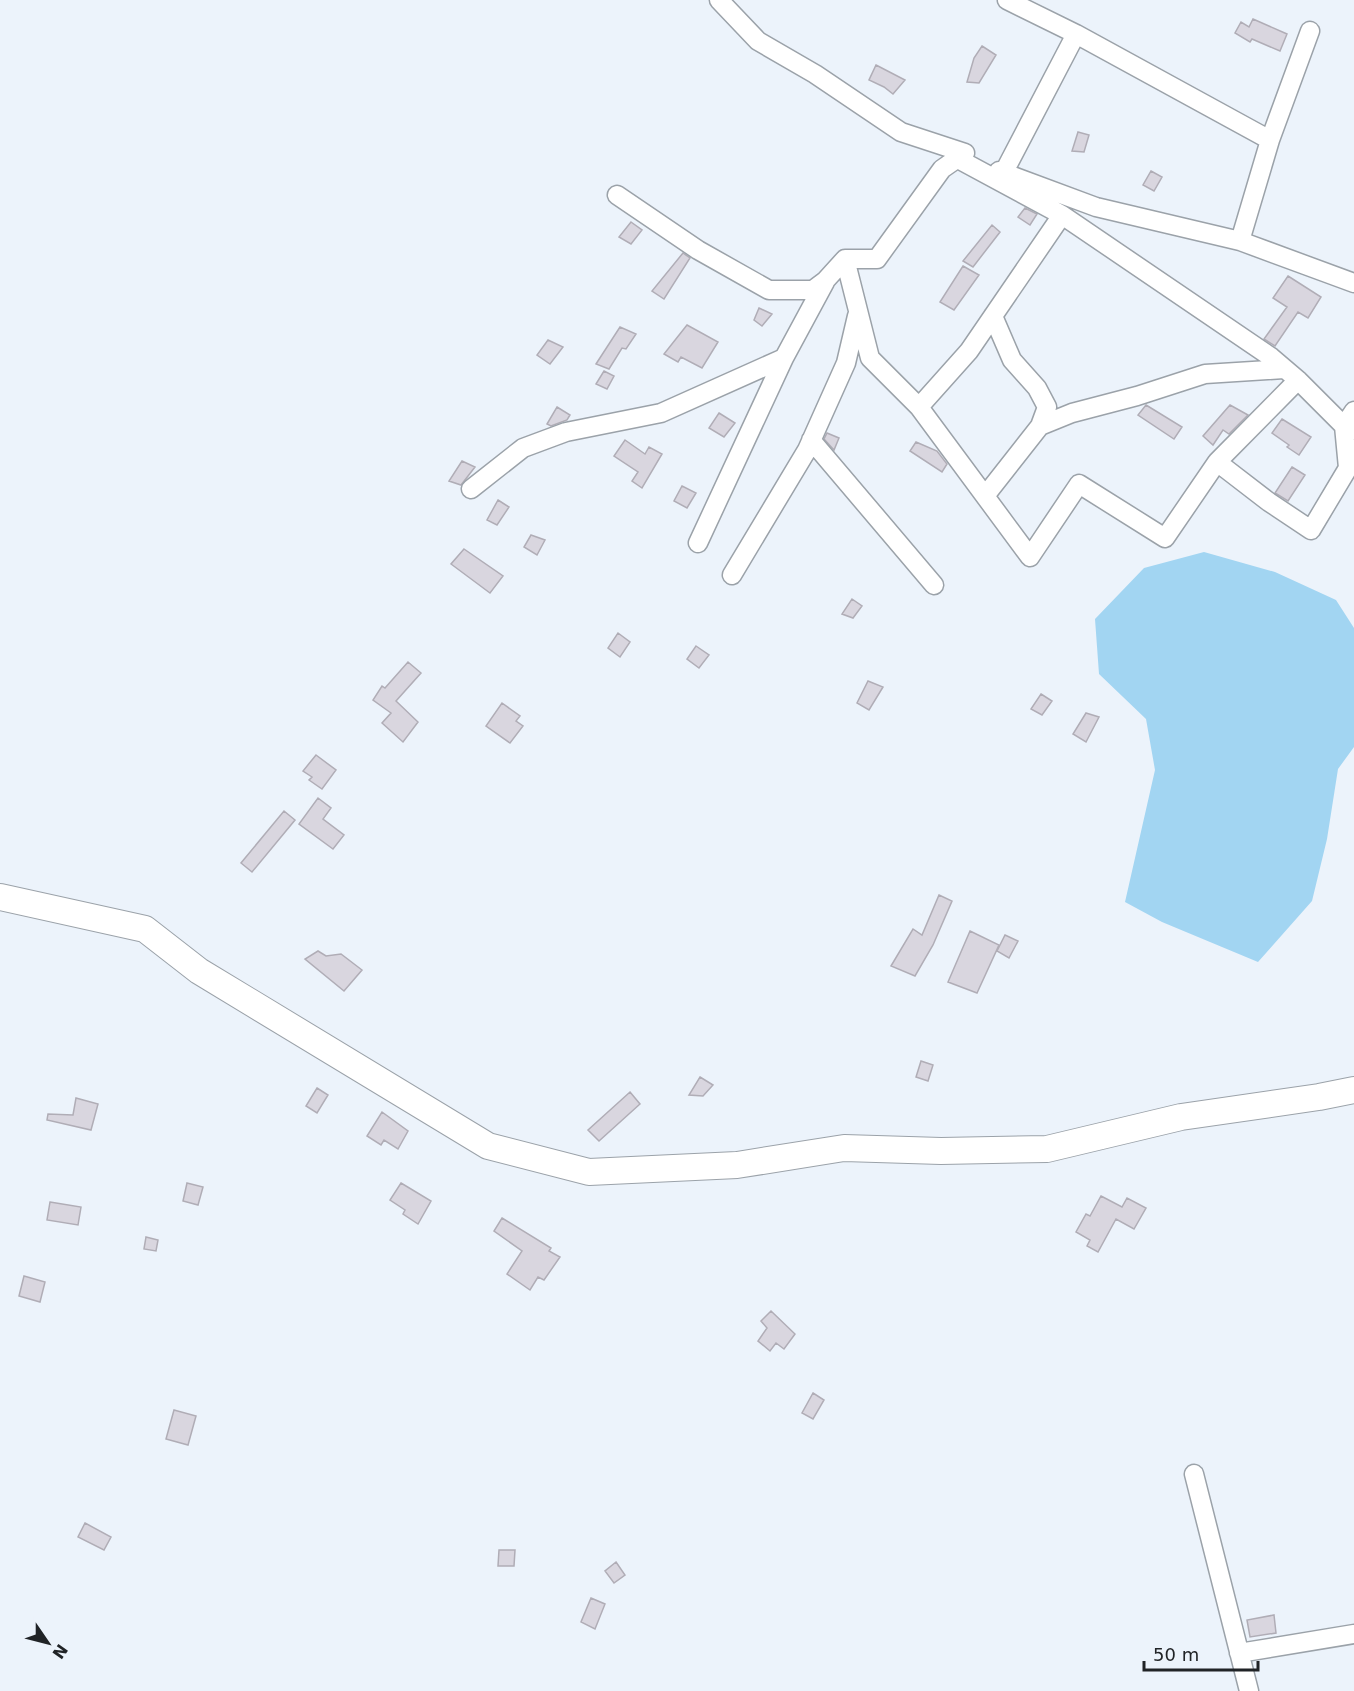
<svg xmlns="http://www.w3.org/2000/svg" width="1354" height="1691" font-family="'DejaVu Sans',sans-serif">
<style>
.water{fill:#a2d5f2}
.building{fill:#d9d6df;stroke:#b0adb6;stroke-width:1.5}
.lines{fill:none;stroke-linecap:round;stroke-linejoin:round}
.street-casing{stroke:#9ba2a9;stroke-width:21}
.secondary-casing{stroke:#9ba2a9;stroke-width:28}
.street{stroke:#fff;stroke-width:18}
.secondary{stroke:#fff;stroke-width:26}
</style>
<rect width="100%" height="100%" fill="#ecf3fb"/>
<path class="water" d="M1204,552L1275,572L1336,600L1354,628V747L1338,769L1327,839L1312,901L1258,962L1162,922L1125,902L1155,770L1146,719L1099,674L1095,619L1144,568Z"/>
<path class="building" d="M1253,19L1287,34L1280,51L1252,39L1250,42L1235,33L1241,22L1249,27Z
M982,46L996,55L979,83L967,82L974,58Z
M876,65L905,80L893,94L884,87L869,80Z
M1078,132L1089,135L1084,152L1072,151Z
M1151,171L1162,177L1154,191L1143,185Z
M1025,208L1037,214L1030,225L1018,217Z
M631,222L642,230L631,244L619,237Z
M992,225L1000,232L973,267L963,261Z
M683,253L690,258L664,299L652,291Z
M963,266L979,275L954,310L940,302Z
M1288,276L1321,297L1308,318L1298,312L1275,346L1264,339L1287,307L1273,298Z
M759,308L772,314L762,326L754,320Z
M687,325L718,342L702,368L681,357L678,362L664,354Z
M620,327L636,334L626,349L622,348L609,369L596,364Z
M548,340L563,347L550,364L537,355Z
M604,371L614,376L607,389L596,384Z
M1146,405L1182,427L1174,439L1138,415Z
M1230,405L1248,415L1229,434L1223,430L1213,445L1203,436Z
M557,407L570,415L567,420L551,426L547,424Z
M719,413L735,423L724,437L709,428Z
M1282,419L1311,437L1299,455L1287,447L1289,445L1272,433Z
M827,433L839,438L834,450L824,439Z
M625,440L645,454L649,447L662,454L642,488L632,481L638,472L614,456Z
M916,442L937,451L947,464L942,472L910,451Z
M462,461L475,467L461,485L449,481Z
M1292,467L1305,475L1288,501L1275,493Z
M682,486L696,493L687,508L674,501Z
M498,500L509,507L497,525L487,520Z
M531,535L545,540L537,555L524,547Z
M464,549L503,576L490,593L451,564Z
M852,599L862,606L853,618L842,614Z
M618,633L630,642L620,657L608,648Z
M696,646L709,655L699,668L687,659Z
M408,662L421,673L396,701L418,722L403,742L382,723L391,713L373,700L382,686L385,688Z
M868,681L883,687L869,710L857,703Z
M1041,694L1052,701L1042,715L1031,709Z
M502,703L520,716L516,721L523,726L510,743L486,726Z
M1086,713L1099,717L1086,742L1073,734Z
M316,755L336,770L322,789L309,780L312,777L303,771Z
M318,798L331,808L323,819L344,835L333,849L299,824Z
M284,811L295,820L252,872L241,863Z
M939,895L952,901L933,945L915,976L891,966L913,929L922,935Z
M970,931L999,945L977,993L948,982Z
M1005,935L1018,941L1009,958L997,951Z
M318,951L326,956L341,954L362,970L344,991L305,959Z
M921,1061L933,1065L928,1081L916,1077Z
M700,1077L713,1085L703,1096L689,1095Z
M317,1088L328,1095L317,1113L306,1106Z
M630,1092L640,1104L599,1141L588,1130Z
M76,1098L98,1104L91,1130L47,1120L48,1114L73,1115Z
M382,1112L408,1131L398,1149L384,1140L381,1145L367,1136Z
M187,1183L203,1187L198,1205L183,1201Z
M401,1183L431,1201L418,1224L403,1214L405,1210L390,1200Z
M1101,1196L1122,1207L1127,1198L1146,1208L1134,1229L1116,1219L1098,1252L1087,1246L1090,1240L1076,1232L1086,1214L1090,1216Z
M50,1202L81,1207L78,1225L47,1220Z
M502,1218L551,1248L549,1251L560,1257L544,1280L538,1277L530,1290L507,1274L522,1251L494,1231Z
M146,1237L158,1240L156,1251L144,1249Z
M24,1276L45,1282L40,1302L19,1296Z
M771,1311L795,1334L784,1349L776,1343L770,1351L758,1341L767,1328L761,1321Z
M813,1393L824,1400L813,1419L802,1413Z
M174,1410L196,1416L188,1445L166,1439Z
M85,1523L111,1537L104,1550L78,1537Z
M499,1550H515L514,1566H498Z
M616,1562L625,1575L614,1583L605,1571Z
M591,1598L605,1604L595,1629L581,1622Z
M1274,1615L1276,1633L1250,1637L1247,1620Z"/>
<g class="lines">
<g class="street-casing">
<path id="street" d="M719,0L758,41L815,74L901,132L965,153L960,160L1062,215L1271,357L1298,380L1344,426L1352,431
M1007,0L1076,34L1270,140
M999,171L1096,207L1240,241L1354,283
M1004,172L1076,34
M617,195L698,250L769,290H813L825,281L845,259H877L942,169L965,153
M1240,241L1270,140L1310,31
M845,259L870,358L919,407L1030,557L1079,484L1165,538L1217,462L1269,502L1311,530L1348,468L1344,426L1354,411
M993,316L1012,360L1037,388L1047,407L1040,426
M919,407L969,351L1062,215
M811,440L934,585
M1217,462L1298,380
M471,489L523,448L566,432L661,413L784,358L825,282
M985,496L1040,426L1072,413L1137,396L1205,374L1284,369
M698,543L784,358
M732,575L807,450L846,363L857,316
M1194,1474L1249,1691
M1239,1653L1354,1634"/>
</g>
<g class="secondary-casing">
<path id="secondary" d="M0,897L145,929L199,971L488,1146L589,1172L737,1165L844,1148L941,1151L1047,1149L1181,1117L1319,1097L1354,1090"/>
</g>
<use href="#street" class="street"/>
<use href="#secondary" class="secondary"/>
</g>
<g transform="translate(48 1643) rotate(125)" stroke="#ecf3fb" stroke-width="4.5" paint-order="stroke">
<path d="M0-4.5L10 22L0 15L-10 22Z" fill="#202326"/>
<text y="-9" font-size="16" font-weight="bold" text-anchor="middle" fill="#202326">N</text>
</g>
<path d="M1144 1661v9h114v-9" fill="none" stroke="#202326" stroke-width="3"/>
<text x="1153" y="1661" font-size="18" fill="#202326" stroke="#ecf3fb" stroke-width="4.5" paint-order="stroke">50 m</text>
</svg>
